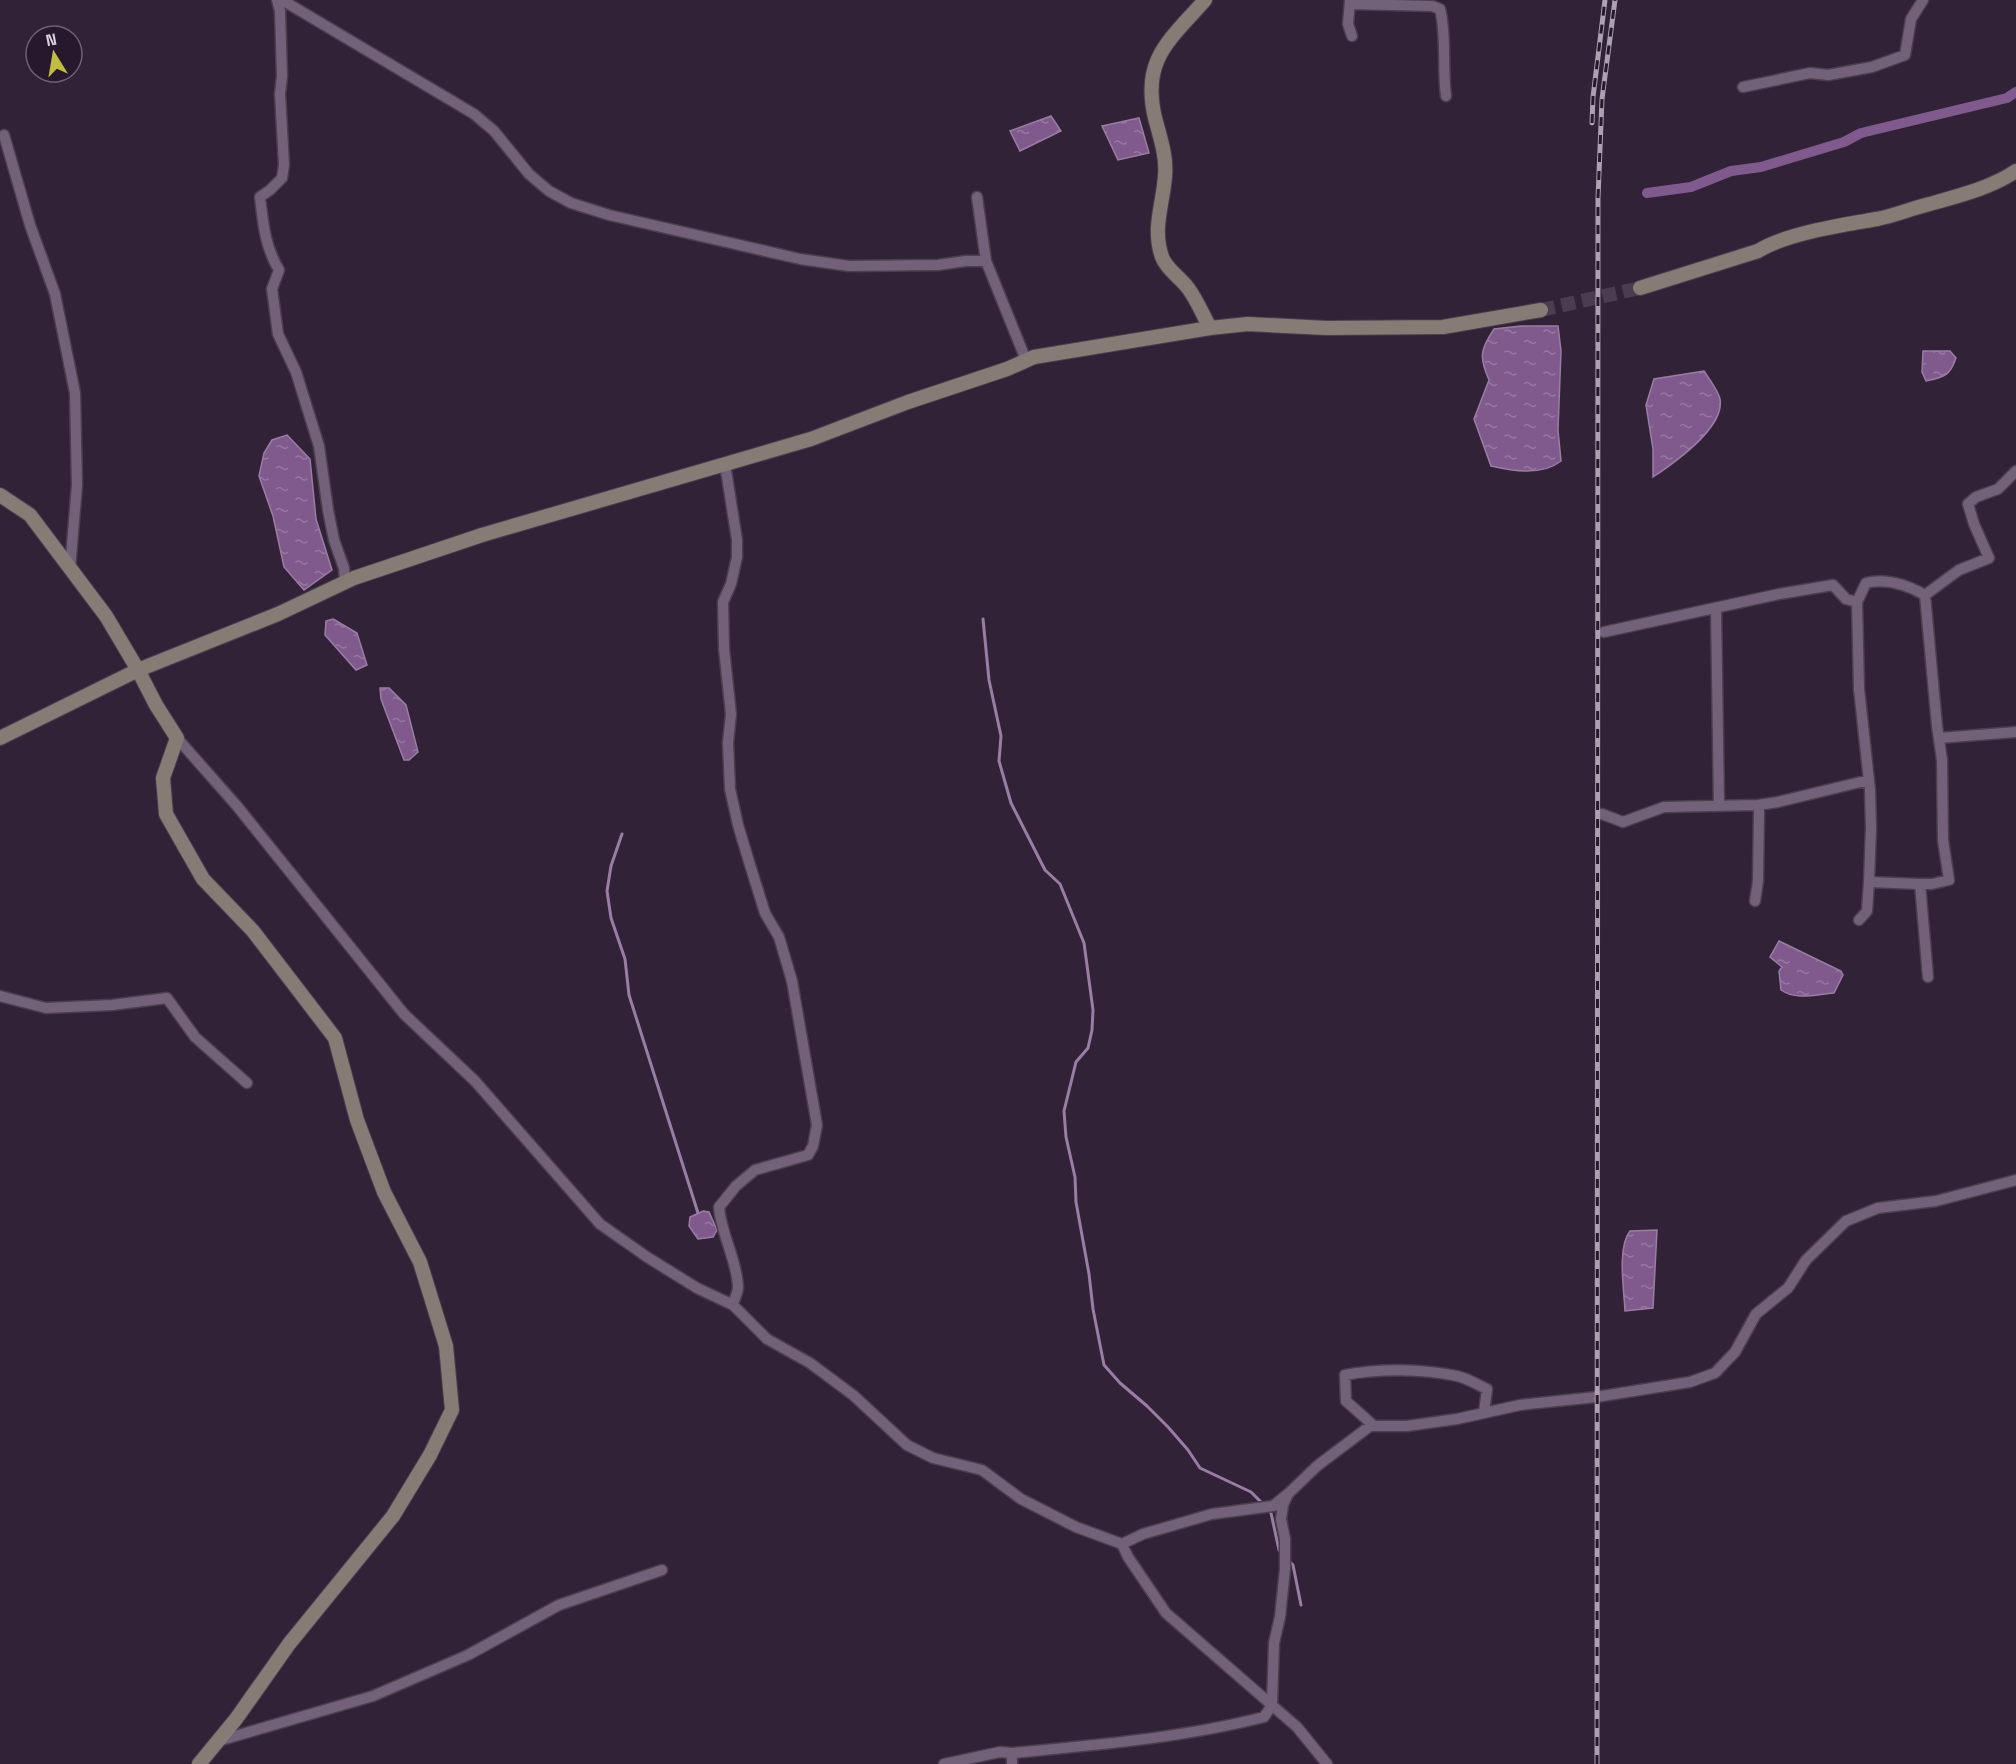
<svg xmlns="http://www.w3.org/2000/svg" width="2016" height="1764" font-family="'Space Grotesk',sans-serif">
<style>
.water{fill:url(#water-ripples);stroke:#9a7da5;stroke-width:1.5}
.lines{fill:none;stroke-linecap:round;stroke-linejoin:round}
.stream{stroke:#9a7da5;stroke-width:3}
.canal{stroke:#805a8d;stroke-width:10}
.secondary-tunnel{stroke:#4b3c50;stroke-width:14;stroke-dasharray:14 7;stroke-linecap:butt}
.street-casing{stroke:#4b3e4f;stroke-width:13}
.secondary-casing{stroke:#4b3e4f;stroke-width:16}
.street{stroke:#736179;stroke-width:10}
.secondary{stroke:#877b76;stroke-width:14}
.rail-casing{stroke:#ada1b1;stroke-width:5}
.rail{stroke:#28182d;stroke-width:3;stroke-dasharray:9;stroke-linecap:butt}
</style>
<defs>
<pattern id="water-ripples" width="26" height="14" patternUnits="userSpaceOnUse" patternTransform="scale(1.5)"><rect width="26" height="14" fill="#805a8d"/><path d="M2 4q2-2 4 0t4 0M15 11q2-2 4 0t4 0" fill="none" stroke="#9778a2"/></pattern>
</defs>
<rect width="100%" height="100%" fill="#322237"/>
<path class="water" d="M1051,116L1061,131L1020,151L1010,131Z
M1139,118L1149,153L1118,160L1102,126Z
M1521,326H1558L1561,351L1558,430L1561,461C1542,476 1513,471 1491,466L1474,419L1489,380C1479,357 1480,350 1494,329Z
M1923,351H1950L1956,358C1950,376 1944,377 1926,381L1922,372Z
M1704,371C1709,379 1718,390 1720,399C1725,427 1674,463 1653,477V449L1646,405L1654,379Z
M287,435L310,459L316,519L332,570L304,590L284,567L273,516L259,476L264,453L272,440Z
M333,619L357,633L367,665L356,670L325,635L326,621Z
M380,688H389L406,705L418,752L409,760H404L381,699Z
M1779,941L1841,971L1843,975L1834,993C1817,994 1797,1001 1781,990L1779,971L1782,967L1770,957Z
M703,1211L709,1212L717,1230L713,1237L698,1239L689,1226L690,1217Z
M1657,1230L1653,1308L1625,1311C1624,1289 1617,1248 1630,1231Z"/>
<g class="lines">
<path class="stream" d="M983,619L989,680L1001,736L999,761L1011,803L1045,870L1060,884L1084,943L1093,1010L1092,1030L1088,1048L1076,1062L1064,1111L1066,1137L1075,1177L1076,1202L1089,1274L1093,1309L1104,1365L1120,1383L1147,1406L1168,1427L1188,1450L1200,1468L1251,1492L1263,1504
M622,834L611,866L607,891L611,918L625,959L629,995L698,1213
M1268,1509L1271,1513L1279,1550L1282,1553
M1288,1560L1293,1565L1301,1605"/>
<path class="canal" d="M1647,193L1691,187L1731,171L1761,167L1844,142L1861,133L2007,98L2016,92"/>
<path class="secondary-tunnel" d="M1541,310L1640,288"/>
<g class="street-casing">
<path id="street" d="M277,0L280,11L282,76L280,94L284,165L282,178L270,190L260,197C263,223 265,247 279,270L272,289L278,334L296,372L319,446L328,510L334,540L344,568L345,582
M282,0L474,114L494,131L529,174L549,191L571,203L609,215L800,259L849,266L938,265L966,261H986
M1350,0L1348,24L1352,36
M1351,4L1432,6L1440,9C1447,37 1442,68 1446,96
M1743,87L1810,73L1828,75L1872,67L1905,55L1911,19L1923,0
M4,135L30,225L55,294L75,393L77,485L70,569
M977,197L986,261L1026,360
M725,464L737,540V557L731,584L723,602L724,649L731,714L728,743L730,789L738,825L750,865L765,913L779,937L792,981L817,1125L813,1146L808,1155L755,1170L736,1186L719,1207C721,1234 737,1260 738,1287C738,1293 734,1299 733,1305
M1857,602L1859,689L1870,790L1871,828L1869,882L1920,884L1928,977
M1716,608L1719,806
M1604,632L1779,594L1833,585L1846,599L1857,602L1866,583C1886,578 1907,585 1925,595L1959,570L1989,558L1974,524L1968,504L1976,497L1998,489L2016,471
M177,738L237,806L404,1014L475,1081L600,1224L647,1257L697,1288L733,1305L767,1339L810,1363L853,1395L907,1445L933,1458L982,1470L1021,1499L1076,1527L1122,1544L1143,1534L1212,1514L1273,1506L1289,1493L1317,1466L1370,1426H1407L1457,1419L1520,1405L1596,1397L1690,1382L1715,1373L1735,1352L1756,1314L1788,1288L1806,1260L1846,1221L1878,1208L1936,1201L2016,1180
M1939,738L2016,732
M1602,814L1623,822L1664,807L1758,805L1778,802L1869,780
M1920,884H1932L1949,880L1943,840L1942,760L1937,726L1925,595
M1755,901L1758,881L1759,812L1758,805
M1859,920L1867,911L1869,882
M0,996L46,1008L112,1005L167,998L195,1037L247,1083
M1374,1426L1346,1401L1345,1375C1380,1368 1422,1369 1457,1376C1467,1378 1478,1385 1487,1389L1484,1413
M1122,1544L1128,1557L1166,1613L1297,1727L1327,1764
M218,1741L373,1696L468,1655L559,1605L662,1570
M944,1764L1000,1752L1012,1753
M1012,1764V1753C1096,1745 1182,1738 1264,1717L1272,1705L1274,1643L1280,1617L1285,1569V1539L1281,1519L1283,1505L1287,1496"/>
</g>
<g class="secondary-casing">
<path id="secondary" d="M1205,0C1170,40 1141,59 1155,118C1160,137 1167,157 1165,176C1163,205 1152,228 1162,257C1167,270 1180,277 1188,288C1197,300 1203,315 1210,328
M1640,288L1758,251C1787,233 1843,225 1877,219C1894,216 1910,209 1926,205C1957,196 1989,189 2016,171
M0,495L30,515L106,616L138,670L156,705L177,738L163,778L166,814L203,879L253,931L335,1038L357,1120L384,1192L420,1262L446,1346L452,1410L430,1455L393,1516L289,1644L236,1719L199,1764
M0,738L138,670L278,614L354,578L482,535L811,439L908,402L1007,369L1034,357L1210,328L1248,324L1326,328L1443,327L1541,310"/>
</g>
<use href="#street" class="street"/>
<use href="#secondary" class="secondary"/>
<g class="rail-casing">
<path id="rail" d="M1592,123L1593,97L1605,0
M1597,1764L1598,198L1602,99L1615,0"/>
</g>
<use href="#rail" class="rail"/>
</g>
<g transform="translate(54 54) rotate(349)"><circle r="28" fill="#28182d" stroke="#6e6173" stroke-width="1.5"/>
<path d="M0-4.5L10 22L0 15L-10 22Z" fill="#bfbe42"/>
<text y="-9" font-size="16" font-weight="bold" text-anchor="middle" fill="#d8cedc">N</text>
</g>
</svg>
